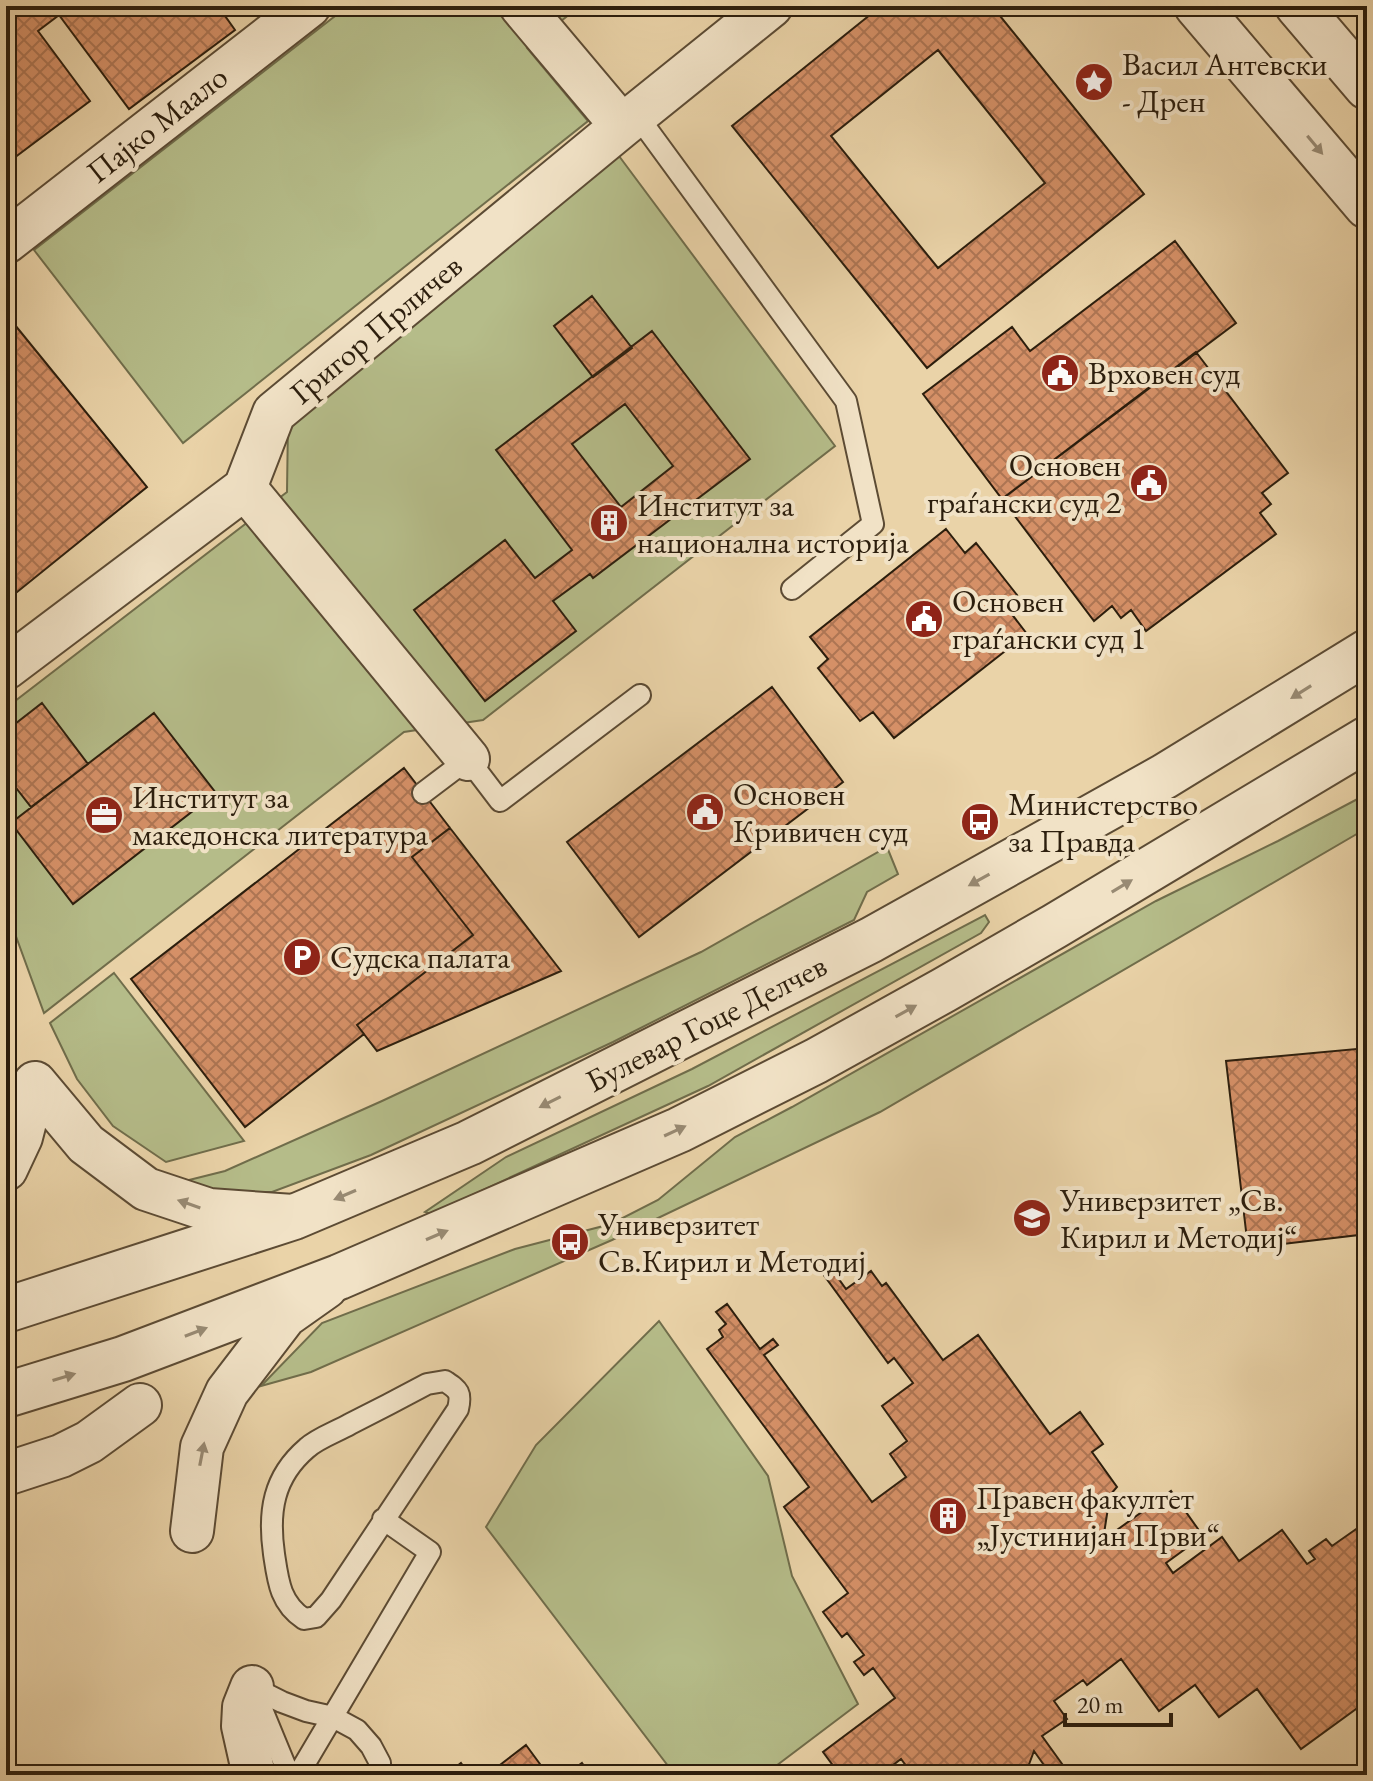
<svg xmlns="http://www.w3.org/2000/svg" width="1373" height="1781" font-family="'EB Garamond',serif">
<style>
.grass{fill:#b5bc89;stroke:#706d4b;stroke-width:2}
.building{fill:url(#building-cross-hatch);stroke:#2c1e0d;stroke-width:2;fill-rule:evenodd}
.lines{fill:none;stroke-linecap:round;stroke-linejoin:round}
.service-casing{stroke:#5c4b34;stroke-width:24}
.minor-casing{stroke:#5c4b34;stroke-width:46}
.tertiary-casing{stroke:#5c4b34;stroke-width:48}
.service{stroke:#f1e2c6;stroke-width:20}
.minor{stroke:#f1e2c6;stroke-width:42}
.tertiary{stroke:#f1e2c6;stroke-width:44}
.oneway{fill:#988a73}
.labels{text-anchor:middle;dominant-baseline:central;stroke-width:8;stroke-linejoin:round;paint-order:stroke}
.poi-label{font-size:32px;fill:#2c1e0d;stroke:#f1e2c6;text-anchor:start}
.street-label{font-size:32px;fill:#2c1e0d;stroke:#f1e2c6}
</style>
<defs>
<pattern id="building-cross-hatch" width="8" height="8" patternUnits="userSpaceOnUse" patternTransform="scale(2)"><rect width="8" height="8" fill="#d59067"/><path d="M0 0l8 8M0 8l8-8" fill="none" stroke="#ad7553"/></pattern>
</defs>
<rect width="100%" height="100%" fill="#ead3a8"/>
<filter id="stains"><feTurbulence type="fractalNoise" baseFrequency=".0025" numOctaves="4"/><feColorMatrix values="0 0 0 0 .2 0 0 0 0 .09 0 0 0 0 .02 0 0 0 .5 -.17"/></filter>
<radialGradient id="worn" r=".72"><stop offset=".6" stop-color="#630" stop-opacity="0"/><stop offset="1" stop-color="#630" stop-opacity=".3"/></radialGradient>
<path class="grass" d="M348,6H580L527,48L588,121L183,443L34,250Z
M619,156L835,446L483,720L404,732L44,1013L6,909V708L287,492L288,422Z
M1367,794V828L880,1112L612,1240L311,1372L261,1386L322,1323L515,1249L611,1224L658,1200L735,1137L792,1107L1156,901L1278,841Z
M887,847L898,874L867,892L854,920L613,1042L371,1155L272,1192H214L173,1184L225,1171L382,1101L701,952Z
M985,915L989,922L981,933L708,1086L431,1214L425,1212L506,1157L692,1069Z
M114,973L244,1141L166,1162L113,1126L77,1079L50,1023Z
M659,1321L768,1476L792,1576L858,1704L764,1775H675L486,1527L536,1445Z"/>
<path class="building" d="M6,6H71L38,31L90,101L6,164Z
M71,6H218L235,30L129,109L59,15Z
M881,6H992L1144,194L927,368L732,126ZM938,50L1045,183L938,268L831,136Z
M1175,241L1236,323L1002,499L923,394L1012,327L1030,351Z
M592,296L632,348L593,377L554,326Z
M6,314L147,487L6,601Z
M652,331L750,459L593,578L590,574L553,601L576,631L485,701L414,610L505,540L535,578L572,550L496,450ZM625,404L673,466L621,507L572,444Z
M1196,352L1288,473L1262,493L1271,504L1260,513L1276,534L1146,631L1131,610L1121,618L1112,606L1094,621L1002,499Z
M946,529L965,553L976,543L1017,595L1004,604L1027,634L894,738L873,712L860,721L818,668L828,659L810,637Z
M772,687L843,782L639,937L567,842Z
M42,703L88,764L31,807L6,775V731Z
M154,713L216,793L73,904L11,823Z
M404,768L450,828L412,857L473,935L357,1025L364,1034L245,1127L131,979Z
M450,828L561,971L377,1051L357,1025L473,935L412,857Z
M1367,1048V1234L1248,1248L1226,1061Z
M823,1257L846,1289L871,1271L882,1286L886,1283L943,1360L978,1335L1050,1434L1080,1412L1103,1444L1092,1452L1117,1487L1110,1495L1103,1540L1171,1491L1203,1536L1166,1563L1173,1573L1222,1537L1239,1561L1282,1530L1307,1564L1315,1559L1309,1551L1326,1539L1332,1546L1362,1525L1367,1532V1701L1301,1749L1257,1689L1219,1717L1195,1685L1159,1711L1121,1659L1087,1685L1083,1680L1054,1701L1067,1719L1042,1736L1070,1775H1051L1034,1751L1025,1775H913L901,1759L880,1775H840L823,1752L895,1698L873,1668L864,1675L854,1662L864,1655L847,1633L842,1637L823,1612L848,1593L784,1507L809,1487L707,1349L723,1337L719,1330L726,1324L716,1312L727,1304L760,1349L773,1339L778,1345L764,1355L872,1502L906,1477L890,1454L907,1441L882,1406L913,1383L894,1358L888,1363L815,1263Z
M526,1745L548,1775H487Z
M461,1763L470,1775H446Z
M582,1763L591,1775H566Z"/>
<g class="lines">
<g class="service-casing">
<path id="service" d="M636,114L846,401L873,524L792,589
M423,793L468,759L500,801L640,695
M445,1381C458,1390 462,1392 458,1409L331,1600L316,1617L304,1619C280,1603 278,1581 274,1554C268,1512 273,1477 307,1448C318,1438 336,1432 350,1424C376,1411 401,1398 427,1384Z
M252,1687L282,1702L306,1711L333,1717L357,1730L371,1746L380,1763L378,1775
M254,1690L289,1775
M298,1775L430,1552L383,1519"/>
</g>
<g class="minor-casing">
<path id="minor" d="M521,6L622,126
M6,242L309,6
M245,488L468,759
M6,668L245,488L274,413L622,126L771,6
M35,1083L86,1144L146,1189L209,1210L293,1216
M6,1169L21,1137L35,1083
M6,1474L61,1456L89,1442L140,1405
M192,1531L202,1447L227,1392L285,1316L326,1287
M252,1687L244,1707L243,1726L254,1775"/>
</g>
<g class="tertiary-casing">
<path id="tertiary" d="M1197,6L1367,206
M1298,6L1367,87
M6,1310L294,1217L469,1143L871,940L1165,776L1367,652
M6,1395L123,1359L339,1277L679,1130L816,1061L944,990L1055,926L1367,739"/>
</g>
<use href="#service" class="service"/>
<use href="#minor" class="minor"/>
<use href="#tertiary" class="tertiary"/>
</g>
<defs><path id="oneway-solid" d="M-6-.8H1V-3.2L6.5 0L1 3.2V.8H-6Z" transform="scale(2)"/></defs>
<g class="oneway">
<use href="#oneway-solid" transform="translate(1315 145) rotate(50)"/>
<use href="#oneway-solid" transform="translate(1301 692) rotate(148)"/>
<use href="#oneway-solid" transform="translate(979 880) rotate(151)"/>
<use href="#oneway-solid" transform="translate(1122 886) rotate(-31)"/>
<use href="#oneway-solid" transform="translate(906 1011) rotate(-29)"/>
<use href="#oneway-solid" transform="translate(550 1102) rotate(153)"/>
<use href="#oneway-solid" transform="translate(675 1131) rotate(-25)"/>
<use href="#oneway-solid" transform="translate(345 1195) rotate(157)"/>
<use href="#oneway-solid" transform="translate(189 1204) rotate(-161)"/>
<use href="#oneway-solid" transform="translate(437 1235) rotate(-23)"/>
<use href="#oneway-solid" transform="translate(196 1332) rotate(-21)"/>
<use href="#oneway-solid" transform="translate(64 1377) rotate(-17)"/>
<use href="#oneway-solid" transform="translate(202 1454) rotate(-79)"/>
</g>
<defs>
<g id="sight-disc" transform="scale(2)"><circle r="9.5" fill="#8f2418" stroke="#f1e2c6"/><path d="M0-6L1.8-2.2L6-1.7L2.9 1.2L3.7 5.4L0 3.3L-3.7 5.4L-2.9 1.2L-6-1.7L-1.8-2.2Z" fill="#fff"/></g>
<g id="civic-disc" transform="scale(2)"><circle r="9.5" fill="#8f2418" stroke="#f1e2c6"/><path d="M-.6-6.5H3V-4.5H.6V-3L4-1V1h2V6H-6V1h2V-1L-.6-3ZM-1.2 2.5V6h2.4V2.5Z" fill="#fff"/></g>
<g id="building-disc" transform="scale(2)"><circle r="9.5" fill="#8f2418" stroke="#f1e2c6"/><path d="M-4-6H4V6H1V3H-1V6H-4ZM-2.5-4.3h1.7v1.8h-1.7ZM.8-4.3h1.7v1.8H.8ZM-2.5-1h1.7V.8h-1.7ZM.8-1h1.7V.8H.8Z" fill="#fff"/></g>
<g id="office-disc" transform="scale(2)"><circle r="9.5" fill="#8f2418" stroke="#f1e2c6"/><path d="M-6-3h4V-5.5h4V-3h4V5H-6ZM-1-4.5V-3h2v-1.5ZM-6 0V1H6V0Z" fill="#fff"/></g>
<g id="bus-disc" transform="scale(2)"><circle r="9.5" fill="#8f2418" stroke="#f1e2c6"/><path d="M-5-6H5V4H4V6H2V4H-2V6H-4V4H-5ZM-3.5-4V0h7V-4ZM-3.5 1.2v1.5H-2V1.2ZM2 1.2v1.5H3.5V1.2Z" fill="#fff"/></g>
<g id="parking-disc" transform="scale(2)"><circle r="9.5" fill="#8f2418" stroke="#f1e2c6"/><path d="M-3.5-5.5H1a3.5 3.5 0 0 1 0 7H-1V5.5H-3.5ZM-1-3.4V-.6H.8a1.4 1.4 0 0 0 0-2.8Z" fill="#fff"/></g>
<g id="university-disc" transform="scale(2)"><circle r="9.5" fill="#8f2418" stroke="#f1e2c6"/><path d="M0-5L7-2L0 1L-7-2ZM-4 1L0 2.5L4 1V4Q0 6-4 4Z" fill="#fff"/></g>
</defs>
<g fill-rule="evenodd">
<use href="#sight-disc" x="1094" y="82"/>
<use href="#civic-disc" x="1060" y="373"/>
<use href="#civic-disc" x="1149" y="483"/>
<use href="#building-disc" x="609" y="523"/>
<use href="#civic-disc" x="924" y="619"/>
<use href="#civic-disc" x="705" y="812"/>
<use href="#office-disc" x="104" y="815"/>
<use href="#bus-disc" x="980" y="822"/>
<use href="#parking-disc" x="302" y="957"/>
<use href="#university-disc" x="1032" y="1218"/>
<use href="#bus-disc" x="570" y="1242"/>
<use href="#building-disc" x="948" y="1516"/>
</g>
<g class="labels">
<g class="poi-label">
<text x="1122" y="64">Васил Антевски<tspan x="1122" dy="37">- Дрен</tspan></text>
<text x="1088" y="373">Врховен суд</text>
<text x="1121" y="465" text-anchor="end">Основен<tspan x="1121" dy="37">граѓански суд 2</tspan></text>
<text x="637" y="505">Институт за<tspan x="637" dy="37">национална историја</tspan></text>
<text x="952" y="601">Основен<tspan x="952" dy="37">граѓански суд 1</tspan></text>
<text x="733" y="794">Основен<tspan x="733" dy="37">Кривичен суд</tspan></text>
<text x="132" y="797">Институт за<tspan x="132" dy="37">македонска литература</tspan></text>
<text x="1008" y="804">Министерство<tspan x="1008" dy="37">за Правда</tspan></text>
<text x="330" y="957">Судска палата</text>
<text x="1060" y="1200">Универзитет „Св.<tspan x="1060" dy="37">Кирил и Методиј“</tspan></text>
<text x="598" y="1224">Универзитет<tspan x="598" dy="37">Св.Кирил и Методиј</tspan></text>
<text x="976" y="1498">Правен факултет<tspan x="976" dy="37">„Јустинијан Први“</tspan></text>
</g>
<g class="street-label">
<text transform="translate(157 124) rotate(-38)">Пајко Маало</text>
<text transform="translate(376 329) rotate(-40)">Григор Прличев</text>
<text transform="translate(706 1023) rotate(-27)">Булевар Гоце Делчев</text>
</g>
</g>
<rect width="1373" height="1781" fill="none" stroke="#ead3a8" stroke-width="32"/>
<rect x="8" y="8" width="1357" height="1765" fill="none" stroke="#2c1e0d" stroke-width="4"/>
<rect x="16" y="16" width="1341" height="1749" fill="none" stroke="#2c1e0d" stroke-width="2"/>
<path d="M1065 1713v12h106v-12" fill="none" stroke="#2c1e0d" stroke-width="4"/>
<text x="1077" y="1713" font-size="24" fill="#2c1e0d" stroke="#f1e2c6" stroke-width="6" paint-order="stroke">20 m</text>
<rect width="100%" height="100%" filter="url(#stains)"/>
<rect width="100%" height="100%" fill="url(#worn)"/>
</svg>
